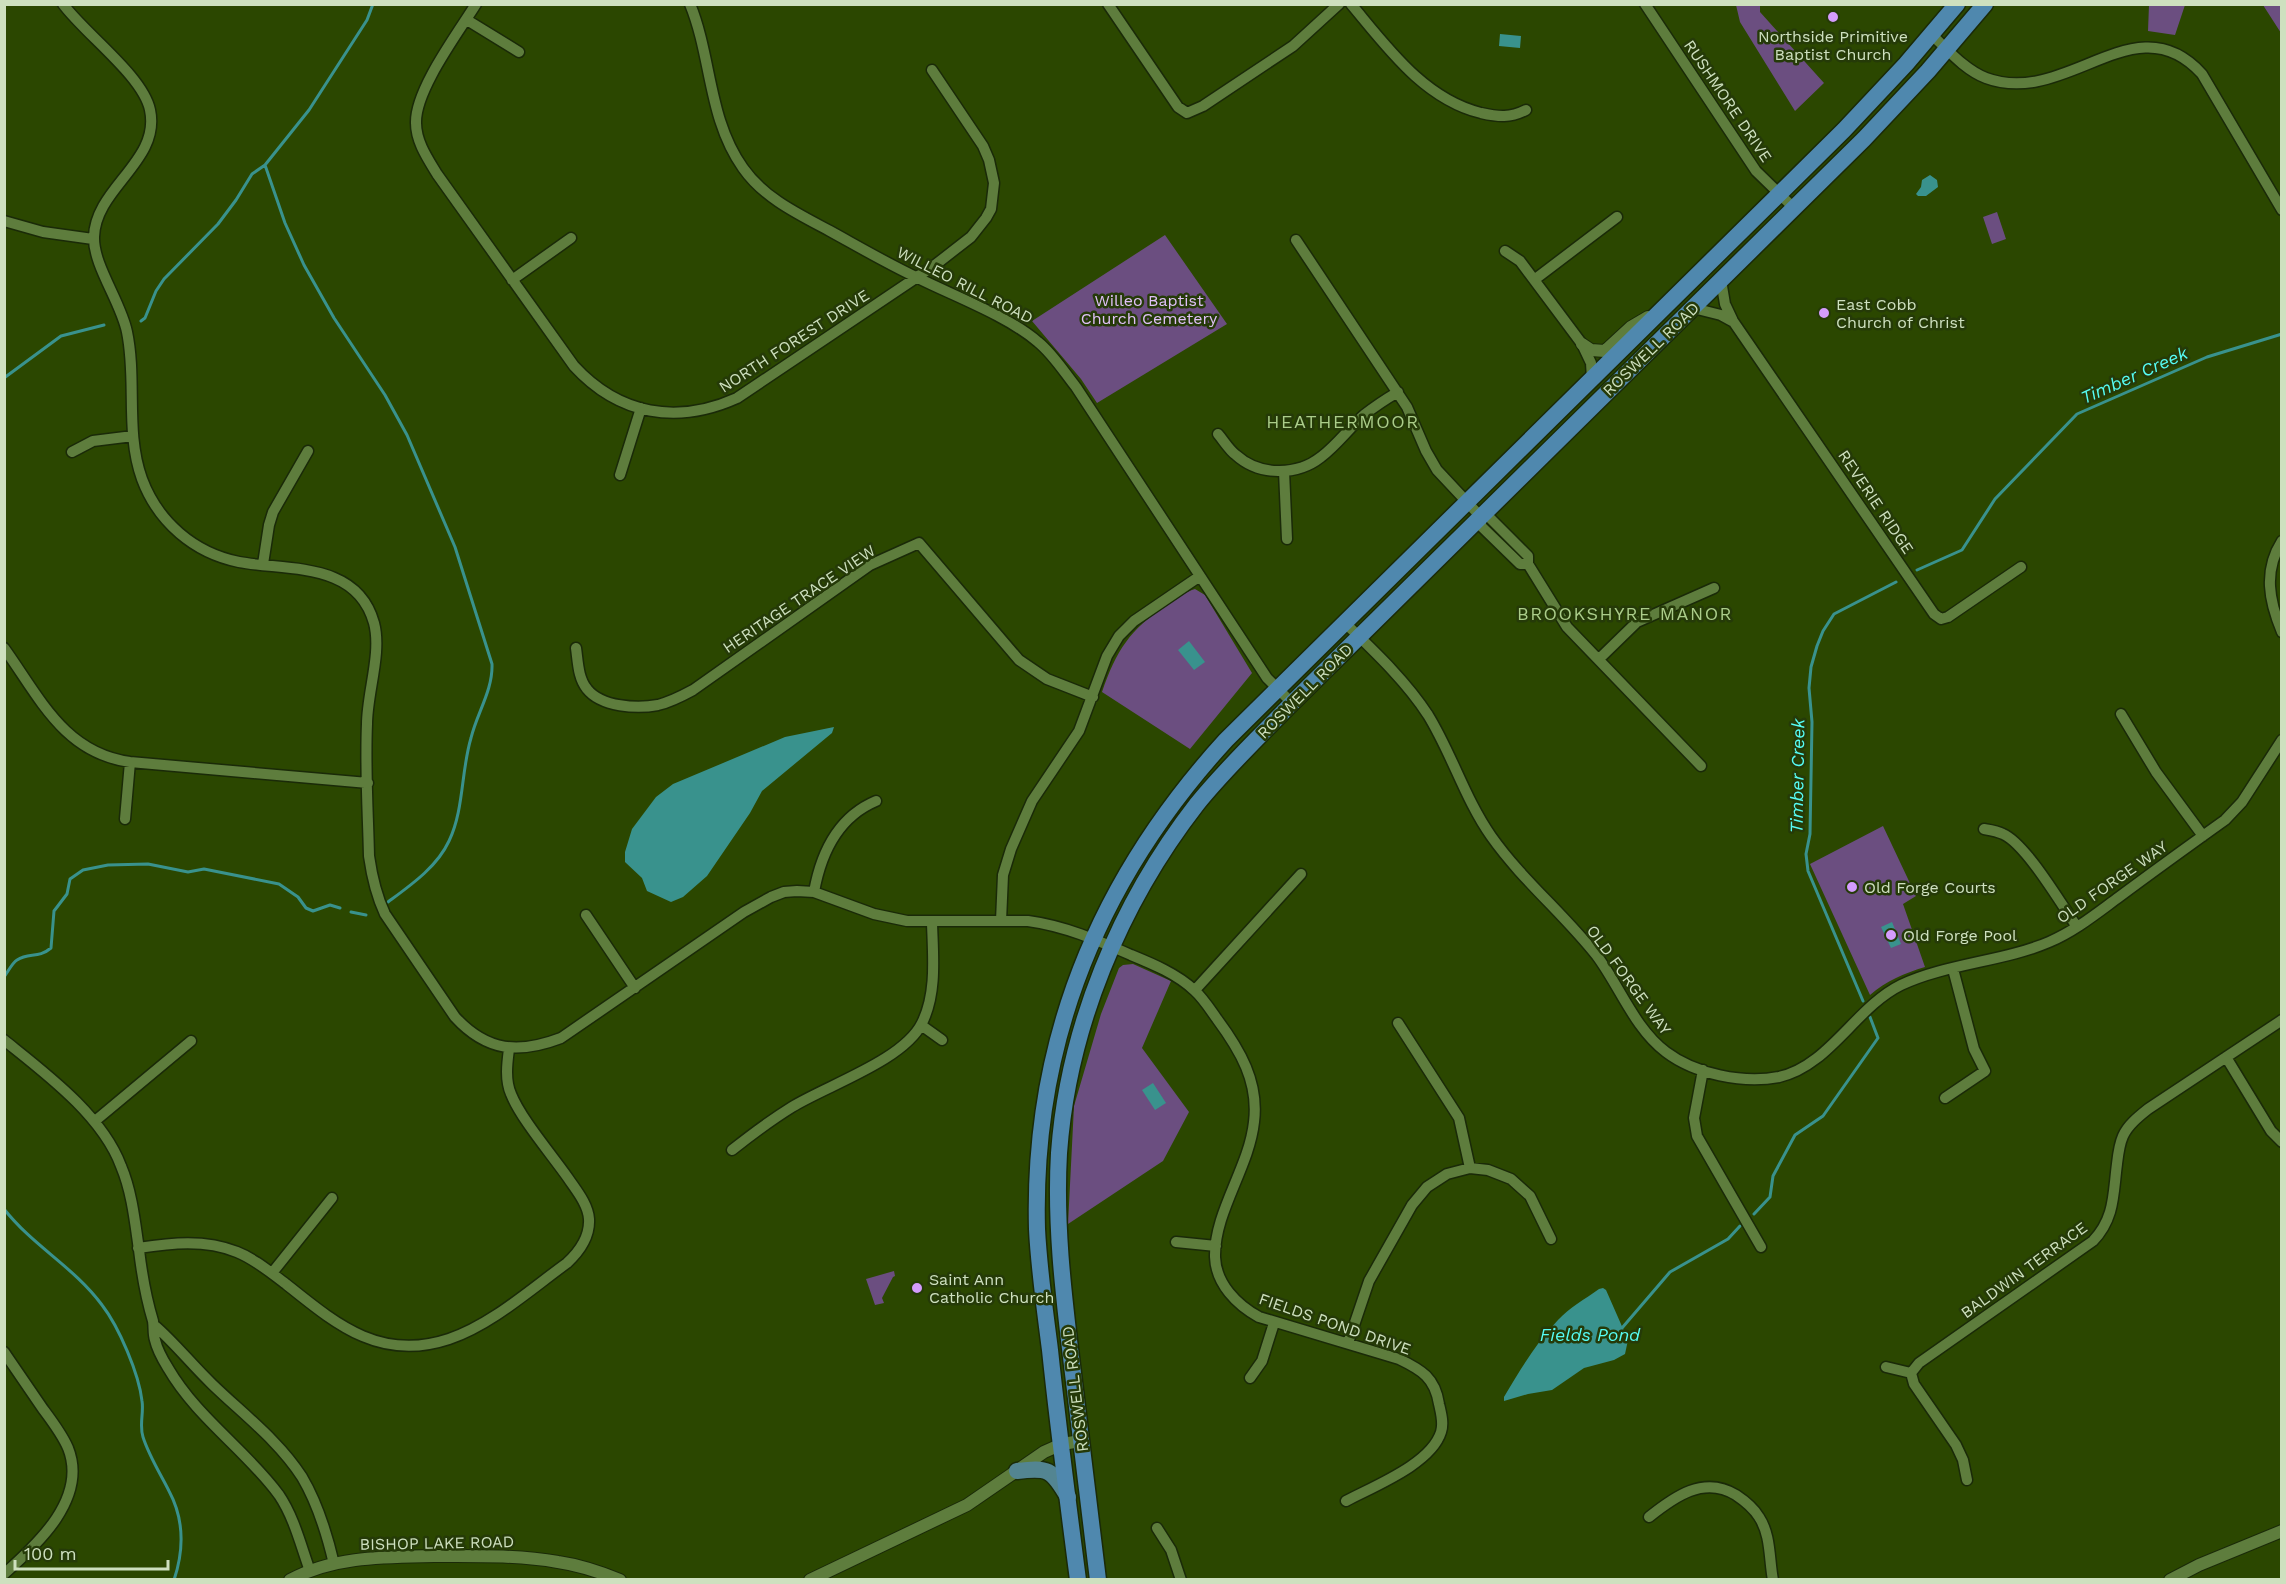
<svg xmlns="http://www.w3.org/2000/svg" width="2286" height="1584" font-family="'Work Sans',sans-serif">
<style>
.green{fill:#6b4e80}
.water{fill:#39928d}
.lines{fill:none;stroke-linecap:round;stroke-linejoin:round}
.stream{stroke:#39928d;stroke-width:3}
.minor-casing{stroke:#1a2a08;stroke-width:13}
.tertiary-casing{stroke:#1a2a08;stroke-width:14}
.primary-casing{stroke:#1a2a08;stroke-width:19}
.trunk-casing{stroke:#1a2a08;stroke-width:19}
.minor{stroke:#5e7d3d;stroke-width:10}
.tertiary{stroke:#5e7d3d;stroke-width:12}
.primary{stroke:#538592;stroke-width:16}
.trunk{stroke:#4f88ae;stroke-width:16}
.poi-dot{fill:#d49cfc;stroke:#253a08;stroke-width:2}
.labels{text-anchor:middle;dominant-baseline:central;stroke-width:5;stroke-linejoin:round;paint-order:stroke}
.poi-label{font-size:16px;fill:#cee0bf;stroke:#253a08;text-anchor:start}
.street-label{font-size:16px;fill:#cee0bf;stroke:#253a08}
.park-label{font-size:16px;fill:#e0c1f8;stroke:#253a08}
.water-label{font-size:18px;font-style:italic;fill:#56fcf4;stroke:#253a08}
.neighbourhood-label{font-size:18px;letter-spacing:1.5px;fill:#abcd8a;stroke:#253a08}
</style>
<rect width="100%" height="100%" fill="#2b4700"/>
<path class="green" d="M1736,5H1760V12L1824,83L1795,111L1740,22Z
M2149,5H2185L2175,35L2148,31Z
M2263,5H2281V33Z
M1997,212L2006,239L1992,244L1983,217Z
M1165,235L1227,324L1097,403L1081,379L1032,321Z
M1195,589L1205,595L1252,673L1190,749L1102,692C1116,651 1130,629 1167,605C1176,599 1185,592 1195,589Z
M1883,826L1916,896L1903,904L1925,967C1905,973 1886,981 1870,995L1810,864Z
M1133,964L1171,981L1142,1048L1189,1112L1163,1161L1068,1224L1074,1106L1101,1014L1119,968L1123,965Z
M894,1271L895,1276L893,1277L882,1298L884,1303L875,1305L866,1279Z"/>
<path class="water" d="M1500,34L1521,36L1520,48L1499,46Z
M1930,175L1937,180L1938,187L1926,196H1918L1916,194L1921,187L1922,180Z
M1189,641L1205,662L1194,670L1178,650Z
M834,727L832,733L762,791L750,813L707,876L683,897L671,902L647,891L642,878L625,862V852L632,829L656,797L673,784L785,737Z
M1892,922L1901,944L1891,948L1881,927Z
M1153,1083L1166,1103L1155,1110L1142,1090Z
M1603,1288L1606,1290L1628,1340L1625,1354L1614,1360L1584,1368L1552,1390L1528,1394L1504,1401V1397C1520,1370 1536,1343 1558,1320C1569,1308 1585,1299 1599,1289Z"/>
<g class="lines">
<path class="stream" d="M265,165L285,223L304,265L334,318L385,395L407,435L455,547L492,664C493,690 477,713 471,738C461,771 464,810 449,841C437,867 411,885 388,902
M141,321L145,318L156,291L164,279L218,224L236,200L252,174L265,165L309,110L367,20L373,4
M4,378L61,336L104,325
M1917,570L1962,550L1995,499L2077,414L2207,357L2282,334
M351,912L366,915
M4,977C8,972 12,963 17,960C29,952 38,959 51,948L54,911L67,894L70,879L83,870L108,865L148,864L188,872L204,869L279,884L298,897L306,908L313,911L330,905L340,908
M1863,1001L1808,871L1806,854L1810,834L1812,722L1809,688L1811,667L1817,646L1823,631L1834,614L1896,582
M4,1209C34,1247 74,1267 102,1305C119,1327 139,1374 142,1401C144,1413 139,1425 143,1437C149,1456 160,1473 169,1491C184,1519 184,1550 174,1580
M1754,1214L1770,1197L1773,1176L1795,1135L1823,1116L1878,1038L1870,1017
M1622,1328L1670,1272L1728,1239L1740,1226"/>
<g class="minor-casing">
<path id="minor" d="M63,4C85,34 143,76 150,110C161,161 95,188 94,237C93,265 121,302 127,332C137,380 125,432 142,479C158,522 194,553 239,562C287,571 357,561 374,623C382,653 367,693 367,724C365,768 368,812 369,856C372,877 376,895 385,914L455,1017C487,1052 519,1054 561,1038L744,912L771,897L784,892L797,891L814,892L874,914L907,921H1028C1065,926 1097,940 1131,955C1153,964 1177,974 1194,990C1203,998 1210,1009 1217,1019C1240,1050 1259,1082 1254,1122C1249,1168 1214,1212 1215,1257C1216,1284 1237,1305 1259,1317L1399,1359C1422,1370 1435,1378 1439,1404C1441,1413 1444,1423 1441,1432C1431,1464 1374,1486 1346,1501
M476,4C458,33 415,90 416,123C416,142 428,159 437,174L574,366C619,415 677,425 737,398L935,265L971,237L986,218L991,209L994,183L989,160L983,146L932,70
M690,4C712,58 708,119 743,168C764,198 798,214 830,231C859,247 888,264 918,278C954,296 1008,316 1038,342C1053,354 1064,372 1076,387L1267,678L1292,703
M1108,4L1178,107L1187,113L1203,106L1293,46L1339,4
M1351,4C1387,47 1424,99 1481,113C1499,117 1510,118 1526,110
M1645,4L1756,171L1794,208
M467,20L519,52
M1932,35C1948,50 1965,70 1986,78C2067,108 2135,0 2202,74L2282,210
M4,221L43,232L93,239
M1296,240L1407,407L1426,451L1437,470L1481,517H1489L1528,556V564L1567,627L1701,766
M1505,251L1520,261L1582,344L1591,363L1592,379
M512,280L571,238
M1534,280L1617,217
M1721,280L1725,304L1733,321L1934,614L1941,619L1948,617L2021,567
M1693,308L1721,315L1732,321
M1218,434C1224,441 1229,450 1236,455C1259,476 1297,476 1321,457C1337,445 1349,428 1364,415C1374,407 1386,399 1398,392
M72,452L93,441L133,436
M1284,471L1287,539
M620,475L641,408
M1481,517V526L1520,564H1528
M2282,541C2263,571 2269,601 2282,632
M263,564L269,525L273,512L308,451
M1345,623C1374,651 1406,681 1428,715C1452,754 1465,799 1491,836C1522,880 1564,914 1597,956C1620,987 1635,1029 1666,1052C1695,1074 1743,1084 1779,1077C1829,1066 1856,1007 1901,985C1945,964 2005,961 2049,942C2075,931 2097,913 2119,897C2154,871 2190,845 2225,820L2242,802L2282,740
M4,648C40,698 64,753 130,762L368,783
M576,648C578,662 578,678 587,689C601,707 637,709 658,705C670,702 682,696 693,690L870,565L919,543L1019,660L1047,679L1093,697
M1599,659L1637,622L1714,588
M2121,714L2156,772L2203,836
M125,819L130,762
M1984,829C1990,830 1997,831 2003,834C2026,844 2061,904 2077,927
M814,892C821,853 838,817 876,801
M586,915L635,988
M1001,921L1003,875L1011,849L1032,801L1079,731L1107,656L1119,636L1134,621L1200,576
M1195,990L1301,874
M1398,1023L1459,1118L1470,1168
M921,1025L942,1040
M4,1040C45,1073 102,1115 121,1166C132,1192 135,1222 139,1250C142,1275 146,1298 153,1321C154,1327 153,1334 155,1340C157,1349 163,1360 168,1368C197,1418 246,1450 279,1495C294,1517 301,1546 310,1571
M2226,1057L2271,1131L2282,1142
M1703,1070L1694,1118L1697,1136L1761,1247
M1945,1098L1985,1071L1974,1049L1953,969
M95,1121L191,1041
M732,1150C751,1135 771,1120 792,1107C828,1085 904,1060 922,1023C937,993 933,956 932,923
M1176,1242L1216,1246
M138,1248C171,1243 205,1239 237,1252C255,1259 271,1273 286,1284C336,1324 380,1362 449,1339C491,1325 531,1289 567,1263C580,1251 590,1237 589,1219C588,1204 576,1190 568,1178C552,1155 521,1119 511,1094C505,1080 507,1064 509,1049
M272,1273L332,1198
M154,1325C175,1343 192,1365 212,1384C243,1414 279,1441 302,1477C318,1504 327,1534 334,1564
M1348,1343L1369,1281L1412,1205L1427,1187L1447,1174L1470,1168L1488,1170L1511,1179L1530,1196L1551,1239
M4,1352C17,1371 30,1390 43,1409C52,1421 62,1434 68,1448C88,1498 38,1544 4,1574
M1886,1367L1911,1373
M1250,1378L1262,1361L1274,1323
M1967,1480L1963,1460L1956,1445L1914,1384L1911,1373L1919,1363L2093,1241C2115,1218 2113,1194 2117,1164C2118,1155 2119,1145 2123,1136C2128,1125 2138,1117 2148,1109L2282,1020
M1649,1517C1674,1497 1704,1475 1736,1495C1745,1501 1753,1507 1759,1517C1771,1535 1769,1559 1773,1580
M1157,1528L1171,1550L1181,1580"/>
</g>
<g class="tertiary-casing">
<path id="tertiary" d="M1582,344L1591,350L1605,351L1631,327L1648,317
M290,1580C334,1556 386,1557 434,1556C475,1556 517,1555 558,1562C579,1565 600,1572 620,1580
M810,1580L967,1505L1044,1452L1062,1444L1081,1441
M2170,1580L2199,1565L2282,1531"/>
</g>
<g class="primary-casing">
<path id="primary" d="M1017,1471C1048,1467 1052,1469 1068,1497"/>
</g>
<g class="trunk-casing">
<path id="trunk" d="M1078,1580C1068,1503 1058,1427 1050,1350C1045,1310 1039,1270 1037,1229C1032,1041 1100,878 1226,740L1844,130L1906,64L1957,4
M1098,1580C1089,1505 1080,1431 1071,1357C1063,1290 1055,1222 1059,1153C1068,1028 1120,903 1197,804C1226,768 1260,736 1292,703L1864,139L1928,71L1985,4"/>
</g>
<use href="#minor" class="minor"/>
<use href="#tertiary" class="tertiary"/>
<use href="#primary" class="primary"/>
<use href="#trunk" class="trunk"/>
</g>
<g class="poi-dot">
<circle cx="1833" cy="17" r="6"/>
<circle cx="1824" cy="313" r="6"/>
<circle cx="1852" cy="887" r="6"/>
<circle cx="1891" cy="935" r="6"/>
<circle cx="917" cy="1288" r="6"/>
</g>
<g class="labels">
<g class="poi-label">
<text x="1833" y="36" text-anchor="middle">Northside Primitive<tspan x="1833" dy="18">Baptist Church</tspan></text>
<text x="1836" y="304">East Cobb<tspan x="1836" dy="18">Church of Christ</tspan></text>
<text x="1864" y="887">Old Forge Courts</text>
<text x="1903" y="935">Old Forge Pool</text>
<text x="929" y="1279">Saint Ann<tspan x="929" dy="18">Catholic Church</tspan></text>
</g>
<g class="street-label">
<text transform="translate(1728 101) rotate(56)">RUSHMORE DRIVE</text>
<text transform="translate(965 285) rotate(27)">WILLEO RILL ROAD</text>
<text transform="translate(794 341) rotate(-33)">NORTH FOREST DRIVE</text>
<text transform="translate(1651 349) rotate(-44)">ROSWELL ROAD</text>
<text transform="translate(1876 502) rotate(56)">REVERIE RIDGE</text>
<text transform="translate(799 599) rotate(-34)">HERITAGE TRACE VIEW</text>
<text transform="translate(1305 691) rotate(-45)">ROSWELL ROAD</text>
<text transform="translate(2112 882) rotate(-35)">OLD FORGE WAY</text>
<text transform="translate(1629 980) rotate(54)">OLD FORGE WAY</text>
<text transform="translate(2024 1270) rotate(-36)">BALDWIN TERRACE</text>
<text transform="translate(1335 1324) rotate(19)">FIELDS POND DRIVE</text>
<text transform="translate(1075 1389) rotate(-97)">ROSWELL ROAD</text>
<text transform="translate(437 1543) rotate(-1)">BISHOP LAKE ROAD</text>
</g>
<g class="park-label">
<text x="1149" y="300">Willeo Baptist<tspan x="1149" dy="18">Church Cemetery</tspan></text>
</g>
<g class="water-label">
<text transform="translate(2134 375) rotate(-24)">Timber Creek</text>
<text transform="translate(1797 776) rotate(-89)">Timber Creek</text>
<text x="1590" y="1334">Fields Pond</text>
</g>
<g class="neighbourhood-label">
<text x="1343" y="421">HEATHERMOOR</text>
<text x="1625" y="613">BROOKSHYRE MANOR</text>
</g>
</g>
<rect width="2286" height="1584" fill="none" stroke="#cee0bf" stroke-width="12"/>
<path d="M15 1560v9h153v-9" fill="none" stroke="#cee0bf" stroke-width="3"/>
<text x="24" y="1560" font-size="18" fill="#cee0bf" stroke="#253a08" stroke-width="4.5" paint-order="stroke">100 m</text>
</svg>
